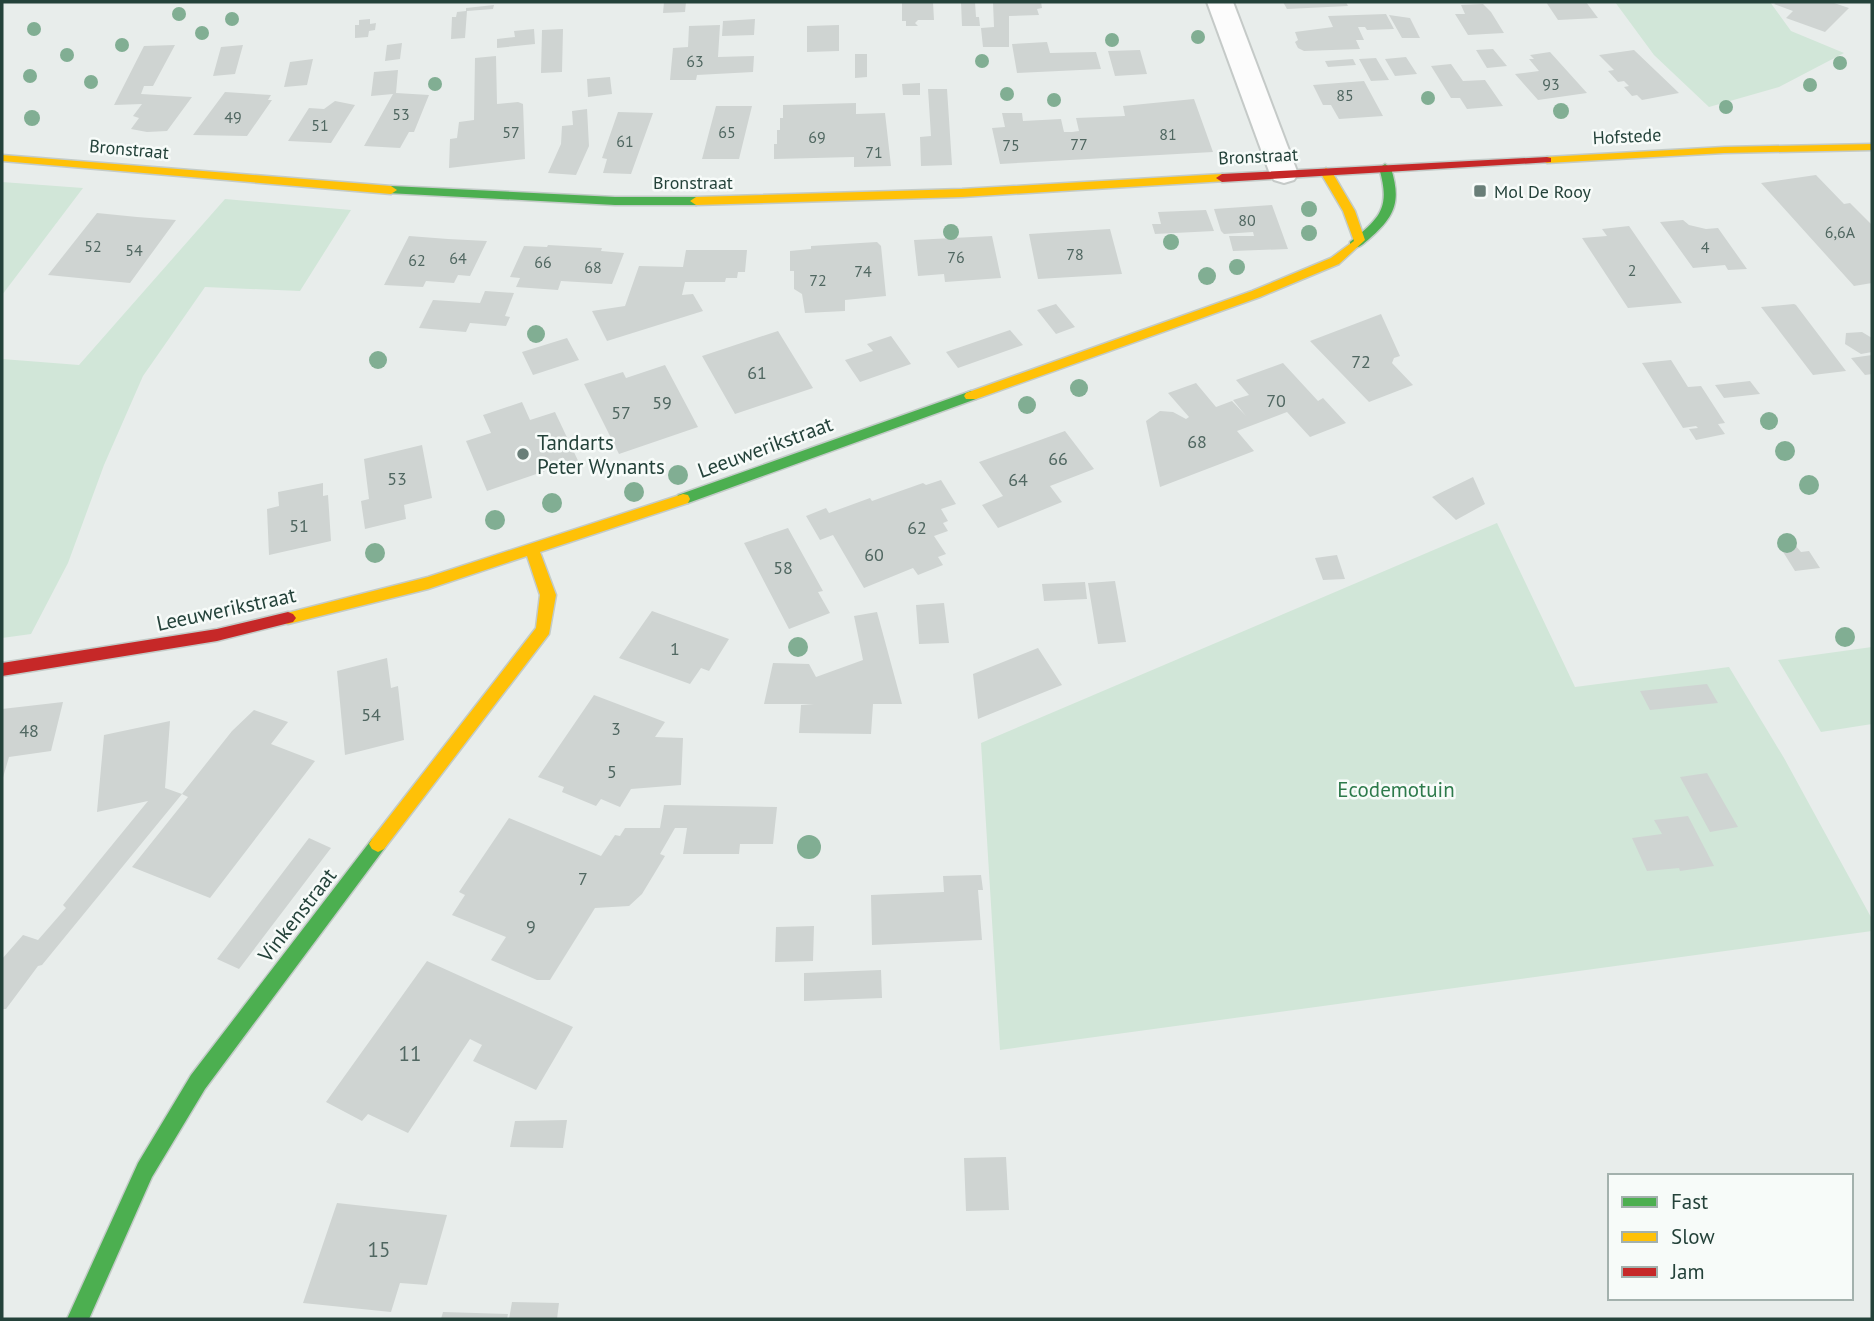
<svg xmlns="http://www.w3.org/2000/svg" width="1874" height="1321" font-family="'PT Sans',sans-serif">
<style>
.green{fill:#d1e6d8}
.building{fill:#cfd4d2}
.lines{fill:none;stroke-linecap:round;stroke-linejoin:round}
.street-casing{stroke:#c5cac8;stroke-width:4}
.fast-casing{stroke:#c3cbc8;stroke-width:3}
.slow-casing{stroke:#c3cbc8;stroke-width:3}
.jam-casing{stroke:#c3cbc8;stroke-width:3}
.street{fill:#fcfcfc;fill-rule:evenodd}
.fast{fill:#4caf50;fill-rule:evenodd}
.slow{fill:#ffc107;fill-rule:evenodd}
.jam{fill:#c62828;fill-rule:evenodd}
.tree{fill:#81ae93}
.poi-dot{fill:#697e78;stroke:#f7fbf9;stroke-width:2.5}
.labels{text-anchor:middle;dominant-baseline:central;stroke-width:5;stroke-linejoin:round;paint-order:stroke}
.far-number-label{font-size:16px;fill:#506761}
.far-street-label{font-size:18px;fill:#24423a;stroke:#f7fbf9}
.far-poi-label{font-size:18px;fill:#24423a;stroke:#f7fbf9;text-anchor:start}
.number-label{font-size:18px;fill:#506761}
.poi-label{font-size:21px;fill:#24423a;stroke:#f7fbf9;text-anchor:start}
.street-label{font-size:21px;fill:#24423a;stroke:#f7fbf9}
.park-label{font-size:21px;fill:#2d7a4b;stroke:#f7fbf9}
.near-number-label{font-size:21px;fill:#506761}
</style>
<rect width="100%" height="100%" fill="#e8edeb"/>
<path class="green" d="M1615,2H1770L1791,31L1844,53L1779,87L1709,107L1654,55Z
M2,182L83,188L2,295Z
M225,199L351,210L300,291L205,287L143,376L104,465L68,563L31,634L2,638V359L79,365Z
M1497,523L1575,687L1729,667L1784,758L1872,919V931L1000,1050L981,743Z
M1872,647V724L1821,732L1778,660Z"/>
<path class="building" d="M664,2H686L685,12L663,13Z
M902,2H933L934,20H918L915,23L918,26H906V21H902Z
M961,2H975L976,17H979L980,26H962Z
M993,2H1041L1042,8L1037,9L1039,15L1009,16V47H983L981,28L994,27Z
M1283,2H1346L1348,6L1287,9Z
M1546,2H1586L1598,18L1558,20Z
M1777,2H1831L1849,8L1825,32L1786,18L1793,11L1774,4Z
M1483,4L1491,12L1504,33L1468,35L1455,14H1465L1461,5Z
M494,5L493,9L467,11L465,38L451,39L452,17H456L457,12L466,11V8Z
M1386,14L1394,29L1367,30L1365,27H1358L1364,40H1356L1360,49L1304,51L1298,48L1295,42L1298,40L1295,32L1333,27L1328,16Z
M1389,15L1410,18L1420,38H1402Z
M370,19V24L376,23L375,30L369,31L368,37L355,38V25H359V20Z
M755,19L754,35L722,36L723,21Z
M720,25L718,57L754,56L753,72L697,75L696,80H670L673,48L688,47L689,26Z
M839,25V51L807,52V26Z
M534,29L535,44L497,48V39L515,37L514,31Z
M563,29L562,72L541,73L542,30Z
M1047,42L1050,53L1096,52L1101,69L1017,73L1012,44Z
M402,43L400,59L385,61L387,45Z
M175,45L153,86H144L141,94L192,97L167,131L147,132L131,129L139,118L133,116L142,104L114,105L144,46Z
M243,45L235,74L213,76L221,47Z
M1493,49L1507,66L1487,68L1476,50Z
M1140,50L1147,74L1115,76L1108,51Z
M1634,50L1679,93L1642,100L1637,95L1632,96L1624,87L1629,86L1624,81L1618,82L1608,71L1614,70L1599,55Z
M1550,52L1587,93L1538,100L1515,74L1539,71L1529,59H1534L1530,55Z
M855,54H867V77L855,78Z
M496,56L497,104L518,102L523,104L525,159L449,168L450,139L457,138L459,122L474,120L475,58Z
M1406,57L1417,74L1395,76L1385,59Z
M1376,58L1389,80L1371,81L1359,59Z
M313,59L307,85L284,87L290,62Z
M1353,59L1356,65L1328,67L1325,61Z
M1451,64L1463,81L1485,80L1503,106L1467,109L1460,98H1451L1431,66Z
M398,70L396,93L429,95L414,132H409L400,148L364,146L393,94L371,96L374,72Z
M610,77L612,94L588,97L587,79Z
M1364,81L1383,116L1339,119L1331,105H1323L1313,85Z
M920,83V95H903L902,84Z
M928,89H947L952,165L921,166L920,137L931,136Z
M225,92L271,95L268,100H272L247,136L193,135Z
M1194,99L1213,152L1000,164L992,128L1005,127L1002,113H1022L1023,121L1061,119L1064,132H1072L1079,131L1076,118L1125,116L1123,106Z
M335,101L355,105L331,143L288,141L309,108L324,109Z
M856,103V114L885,113L891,166L854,167V157L774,159V144H777V130H780V118H783V105Z
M716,106H752L739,159H702Z
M587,109L589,146L576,175L548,173L561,144L562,126L573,125L572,111Z
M618,112L653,113L631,174L603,173L607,159L602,158Z
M1816,175L1844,204L1850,203L1872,225V283L1854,286L1761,183Z
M1272,205L1288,249L1233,251L1229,236H1254L1253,232L1224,234L1221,231L1214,209Z
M1206,210L1214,231L1155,234L1152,224H1161L1158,212Z
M97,213L137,217L176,220L130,283L48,275Z
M1683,220L1689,225L1706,229L1718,228L1747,269L1728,270L1725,265L1693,268L1660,222Z
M1629,226L1682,303L1628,308L1582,238L1607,236L1602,229Z
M1110,229L1122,274L1038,279L1029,234Z
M409,236L448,239L487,241L470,276L458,275L454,283L426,281L423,287L384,285Z
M992,236L1001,278L945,282L944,274L918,276L914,240Z
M877,242L881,246L886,296L845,300V311L805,313L802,294L794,289V271H790V251L811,249V246Z
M548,245L602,248L601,251L624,253L612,284L561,281L558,290L516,287L520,278L510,277L524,246L547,247Z
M686,250H747L745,272H738L737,278H726L725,282H685L682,295L693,294L703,311L607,341L592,311L625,306L639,266L683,267Z
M485,291L514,293L505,316L510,317L506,326L470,323L466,332L419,328L433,300L480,303Z
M1056,304L1075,327L1056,334L1037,310Z
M1794,304L1796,305L1846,371L1813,375L1761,307Z
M1381,314L1400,356L1394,358L1392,363L1413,385L1369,402L1310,341Z
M1010,330L1023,345L958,368L946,352Z
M778,331L813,388L735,414L702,356Z
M1862,332L1872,338V352L1861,354L1845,344L1846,333Z
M891,336L911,364L860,382L845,360L873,351L867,344Z
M567,338L579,360L533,375L522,352Z
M1872,355V374L1865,375L1851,358Z
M1671,360L1688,387L1701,386L1725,423L1718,424L1725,434L1696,440L1689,429L1698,428L1696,426L1683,428L1642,363Z
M1283,363L1318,401L1323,398L1346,423L1310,437L1287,412L1237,431L1254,451L1160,487L1146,421L1160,411L1173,412L1186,419L1189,417L1168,393L1196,383L1216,407L1232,401L1246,416L1233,400L1249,395L1236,380Z
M665,365L698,427L619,454L584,384L623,372L626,378Z
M1750,381L1760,394L1724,398L1715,385Z
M522,402L530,420L555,412L581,467L551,477L548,470L487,491L466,441L491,433L483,415Z
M1065,431L1094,469L1050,486L1062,502L998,528L982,505L1003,496L979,462Z
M422,445L432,498L404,505L406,519L365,529L361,501L369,499L364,459Z
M1473,477L1485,504L1456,520L1432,497Z
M941,480L956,504L941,509L948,521L943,523L948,531L934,536L946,554L938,557L943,565L918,575L913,568L864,588L833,535L820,540L806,516L826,508L829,513L870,498L872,501L923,483L926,485Z
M323,483V496L328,495L331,541L269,555L267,509L279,506L278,492Z
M788,528L823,591L818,592L830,613L789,629L744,543Z
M1795,545L1801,552L1809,551L1820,568L1795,571L1780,547Z
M1337,555L1345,579L1323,580L1315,558Z
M1115,581L1126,642L1098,644L1088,583Z
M1085,582L1087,599L1044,601L1042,584Z
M944,603L949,643L919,644L916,605Z
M652,611L729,639L709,671L701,668L690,684L619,658Z
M877,612L902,704H873L871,734L799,733L801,705L814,704H764L773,663L809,664L816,677L863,660L854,616Z
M1038,648L1062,685L978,719L973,674Z
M387,658L391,688L398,686L404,740L345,755L337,671Z
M1707,684L1718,703L1650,710L1640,691Z
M594,695L665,722L655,737L683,738L681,785L631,789L620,807L601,799L596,806L562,792L564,787L538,777Z
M63,702L51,751L9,757L2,781V709Z
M254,710L288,722L271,744L315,761L210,898L132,867L188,797L182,794L232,731Z
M170,721L165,788L182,794L42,965L38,966L6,1009H2V959L23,935L38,940L66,908L63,905L148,801L97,812L104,735Z
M1707,773L1738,827L1710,832L1680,777Z
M664,805L777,807L773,844H740L739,854H683L687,828H675L660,854L665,856L642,894L629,906L595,908L550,980H537L491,960L506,937L452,915L465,895L459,892L509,818L601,856L615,835L620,836L625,828H660Z
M1688,816L1714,866L1680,871L1679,868L1647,871L1632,838L1662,834L1654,820Z
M309,838L331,848L239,969L217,959Z
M981,875L983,890H978L982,940L872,945L871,895L944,892L943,876Z
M814,926L813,961L775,962L776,927Z
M427,961L573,1027L536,1090L473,1061L482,1045L470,1039L408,1133L368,1114L362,1121L326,1102Z
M881,970L882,998L804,1001V973Z
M567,1120L563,1148L510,1147L515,1121Z
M1006,1157L1009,1210L966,1211L964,1158Z
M337,1203L447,1215L427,1285L400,1283L391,1312L303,1303Z
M512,1302L559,1303L557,1319H509Z
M443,1312L508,1314L507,1319H441Z"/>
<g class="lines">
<g class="street-casing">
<path id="street" d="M1207,2H1233L1298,174L1294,180L1284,183L1274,180L1270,174Z"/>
</g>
<g class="fast-casing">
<path id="fast" d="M1385,164L1391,168C1401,201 1396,216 1369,239C1363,244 1359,249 1350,248V242C1380,218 1391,208 1379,168Z
M391,186L615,197H696L702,201L696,205H615L387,193L385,190Z
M971,391L976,393L978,396L976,399L688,503H678L676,499L678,495Z
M378,836L384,839L387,844L384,849L205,1089L152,1177L89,1319H67L138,1163L191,1075L372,839Z"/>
</g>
<g class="slow-casing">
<path id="slow" d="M1872,144V150L1724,153L1547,163L1541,160L1547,157L1724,147Z
M2,155L391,186L397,190L391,194L2,161Z
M1326,168L1332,172L1355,211L1365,240L1339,264L1260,297L976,399H966L964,396L966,393L1252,291L1331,258L1354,241L1343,211L1320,172Z
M1222,174L1226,175V181L962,197L696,205L690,201L696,197L962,189Z
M683,494L688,495L690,499L688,503L540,552L556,595L549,634L384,849L378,852L372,849L369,844L372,839L536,628L540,595L527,556L428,589L288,624L283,622L280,618L283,614L428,577Z"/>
</g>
<g class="jam-casing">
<path id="jam" d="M1547,157L1551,158V162L1222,182L1216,178L1222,174Z
M288,612L293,614L296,618L293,622L217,641L2,676V663L217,629Z"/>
</g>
<use href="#street" class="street"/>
<use href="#fast" class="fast"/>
<use href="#slow" class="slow"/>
<use href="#jam" class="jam"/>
</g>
<g class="tree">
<circle cx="179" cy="14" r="7"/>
<circle cx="232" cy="19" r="7"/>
<circle cx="34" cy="29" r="7"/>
<circle cx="202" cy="33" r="7"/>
<circle cx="1198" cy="37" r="7"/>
<circle cx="1112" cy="40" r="7"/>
<circle cx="122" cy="45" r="7"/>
<circle cx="67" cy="55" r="7"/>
<circle cx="982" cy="61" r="7"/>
<circle cx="1840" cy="63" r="7"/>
<circle cx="30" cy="76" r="7"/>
<circle cx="91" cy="82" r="7"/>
<circle cx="435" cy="84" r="7"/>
<circle cx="1810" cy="85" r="7"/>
<circle cx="1007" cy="94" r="7"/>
<circle cx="1428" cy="98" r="7"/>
<circle cx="1054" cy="100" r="7"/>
<circle cx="1726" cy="107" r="7"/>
<circle cx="1561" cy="111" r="8"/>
<circle cx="32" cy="118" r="8"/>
<circle cx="1309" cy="209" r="8"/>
<circle cx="951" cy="232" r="8"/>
<circle cx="1309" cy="233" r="8"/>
<circle cx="1171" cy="242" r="8"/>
<circle cx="1237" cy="267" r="8"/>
<circle cx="1207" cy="276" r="9"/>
<circle cx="536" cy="334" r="9"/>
<circle cx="378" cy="360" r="9"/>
<circle cx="1079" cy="388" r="9"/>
<circle cx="1027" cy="405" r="9"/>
<circle cx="1769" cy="421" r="9"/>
<circle cx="1785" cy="451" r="10"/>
<circle cx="678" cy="475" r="10"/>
<circle cx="1809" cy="485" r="10"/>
<circle cx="634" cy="492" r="10"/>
<circle cx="552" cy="503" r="10"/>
<circle cx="495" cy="520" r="10"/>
<circle cx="1787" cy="543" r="10"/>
<circle cx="375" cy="553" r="10"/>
<circle cx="1845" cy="637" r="10"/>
<circle cx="798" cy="647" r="10"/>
<circle cx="809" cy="847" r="12"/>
</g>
<g class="poi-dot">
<rect x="1473" y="184" width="14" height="14" rx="3.5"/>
<circle cx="523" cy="454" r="7"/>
</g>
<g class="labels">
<g class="far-number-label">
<text x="695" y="61">63</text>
<text x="1551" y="84">93</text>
<text x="1345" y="95">85</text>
<text x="401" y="114">53</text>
<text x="233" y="117">49</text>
<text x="320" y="125">51</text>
<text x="511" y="132">57</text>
<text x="727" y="132">65</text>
<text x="1168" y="134">81</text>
<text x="817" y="137">69</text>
<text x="625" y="141">61</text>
<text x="1079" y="144">77</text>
<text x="1011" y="145">75</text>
<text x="874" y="152">71</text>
<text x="1247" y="220">80</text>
<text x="1840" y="232">6,6A</text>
<text x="93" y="246">52</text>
<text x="1705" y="247">4</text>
<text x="134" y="250">54</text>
<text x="1075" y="254">78</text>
<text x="956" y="257">76</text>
<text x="458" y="258">64</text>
<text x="417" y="260">62</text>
<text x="543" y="262">66</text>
<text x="593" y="267">68</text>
<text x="1632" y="270">2</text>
<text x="863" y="271">74</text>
<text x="818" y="280">72</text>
</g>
<g class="far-street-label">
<text transform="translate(1627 136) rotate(-3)">Hofstede</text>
<text transform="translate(129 149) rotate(5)">Bronstraat</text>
<text transform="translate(1258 156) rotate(-3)">Bronstraat</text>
<text x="693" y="182">Bronstraat</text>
</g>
<g class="far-poi-label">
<text x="1494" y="191">Mol De Rooy</text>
</g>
<g class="number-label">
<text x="1361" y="361">72</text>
<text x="757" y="372">61</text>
<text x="1276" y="400">70</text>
<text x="662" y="402">59</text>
<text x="621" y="412">57</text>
<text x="1197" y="441">68</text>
<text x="1058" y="458">66</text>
<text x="397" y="478">53</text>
<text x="1018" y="479">64</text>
<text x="299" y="525">51</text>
<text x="917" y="527">62</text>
<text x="874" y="554">60</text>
<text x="783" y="567">58</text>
<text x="675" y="648">1</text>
<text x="371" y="714">54</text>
<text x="616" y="728">3</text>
<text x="29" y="730">48</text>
<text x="612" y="771">5</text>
<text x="583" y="878">7</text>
<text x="531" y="926">9</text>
</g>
<g class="poi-label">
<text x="537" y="442">Tandarts<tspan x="537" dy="24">Peter Wynants</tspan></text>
</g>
<g class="street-label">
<text transform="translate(765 447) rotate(-20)">Leeuwerikstraat</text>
<text transform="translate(226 609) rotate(-12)">Leeuwerikstraat</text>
<text transform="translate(297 915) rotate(-52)">Vinkenstraat</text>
</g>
<g class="park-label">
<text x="1396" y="789">Ecodemotuin</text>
</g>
<g class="near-number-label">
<text x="410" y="1053">11</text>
<text x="379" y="1249">15</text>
</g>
</g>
<rect width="1874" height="1321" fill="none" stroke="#24423a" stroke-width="7"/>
<rect x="1608" y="1174" width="245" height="126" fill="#f7fbf9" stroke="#a3b1ad" stroke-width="2"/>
<rect x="1622" y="1197" width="35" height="10" fill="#4caf50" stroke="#a3b1ad" stroke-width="2"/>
<text x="1671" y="1209" font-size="21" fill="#24423a">Fast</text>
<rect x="1622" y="1232" width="35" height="10" fill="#ffc107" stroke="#a3b1ad" stroke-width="2"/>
<text x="1671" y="1244" font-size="21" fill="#24423a">Slow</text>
<rect x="1622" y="1267" width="35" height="10" fill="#c62828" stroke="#a3b1ad" stroke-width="2"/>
<text x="1671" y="1279" font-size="21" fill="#24423a">Jam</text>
</svg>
